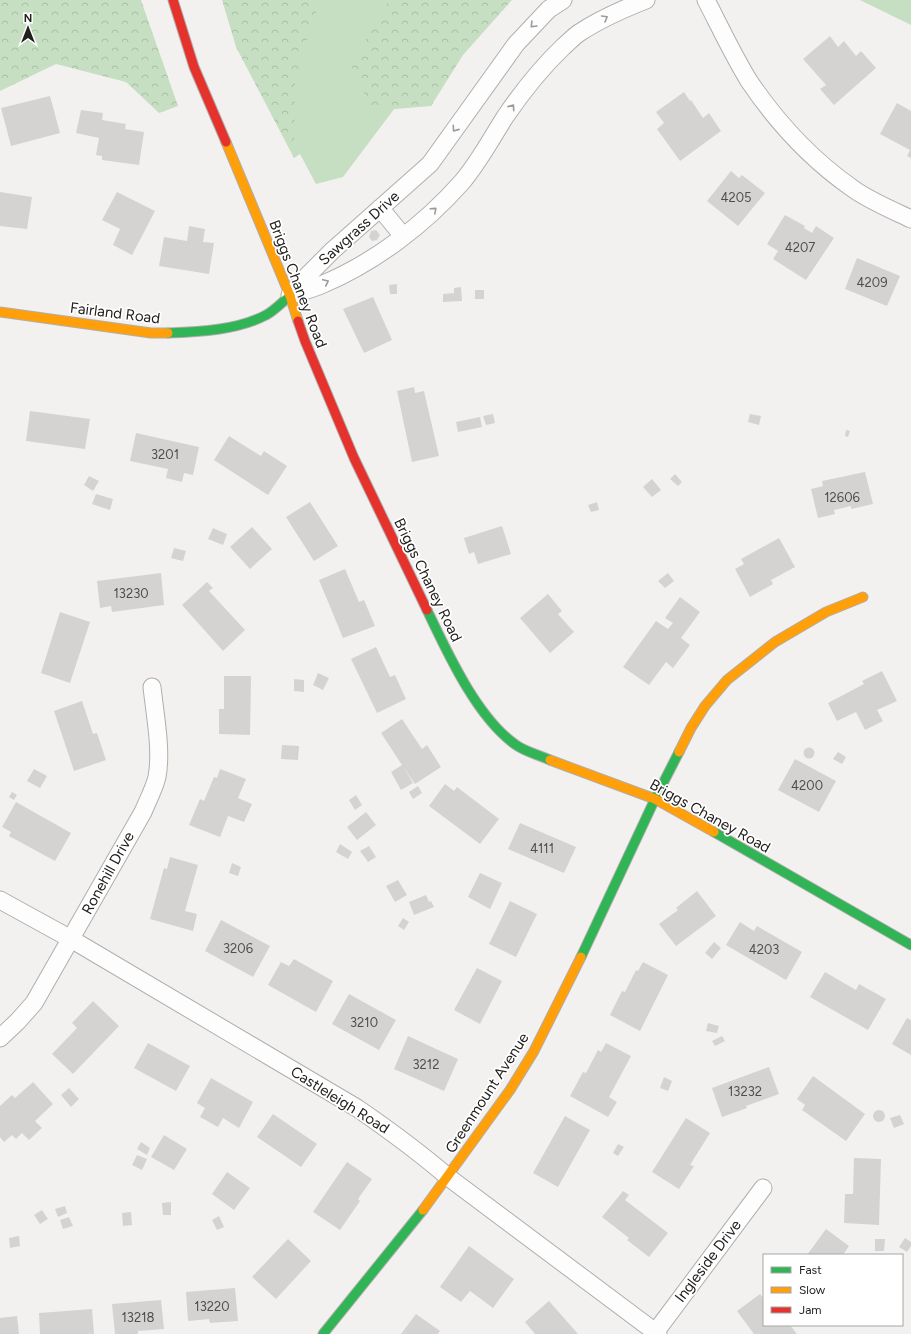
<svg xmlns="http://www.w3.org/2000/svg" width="911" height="1334" font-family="Figtree,sans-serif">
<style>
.grass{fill:#c6dfc2}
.forest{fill:url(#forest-crowns)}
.building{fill:#d5d3d2}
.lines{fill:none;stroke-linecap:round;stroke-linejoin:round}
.street-casing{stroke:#b0aeac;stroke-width:19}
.fast-casing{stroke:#b0aeac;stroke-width:11}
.slow-casing{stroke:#b0aeac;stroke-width:11}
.jam-casing{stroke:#b0aeac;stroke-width:11}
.street{stroke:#fdfdfd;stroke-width:17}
.fast{stroke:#30b455;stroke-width:9}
.slow{stroke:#ff9f0a;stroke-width:9}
.jam{stroke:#e5322d;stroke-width:9}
.oneway{stroke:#9a9a99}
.labels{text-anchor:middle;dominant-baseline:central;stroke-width:3.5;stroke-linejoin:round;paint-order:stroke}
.number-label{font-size:13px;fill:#4f4e4c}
.street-label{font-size:15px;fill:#22211f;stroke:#fff}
</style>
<defs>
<pattern id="forest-crowns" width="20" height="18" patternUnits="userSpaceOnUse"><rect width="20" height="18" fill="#c6dfc2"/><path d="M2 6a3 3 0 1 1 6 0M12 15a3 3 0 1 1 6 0" fill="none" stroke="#aabfa6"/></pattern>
</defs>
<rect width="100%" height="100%" fill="#f3f1ef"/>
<path class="grass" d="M281,0H487L437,52L343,177L316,184L300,154L294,158V142Z
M860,0H911V25Z"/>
<path class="forest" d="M0,0H141L178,106L159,113L126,82L56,64L0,91Z
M222,0H320L295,79L294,158L236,47Z
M389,0H512L463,55L431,106L372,111L351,65Z"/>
<path class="building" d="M830,36L838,47L844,41L856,56L861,51L876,68L834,105L820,89L826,85L803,59Z
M684,92L690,101L691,100L703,118L709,113L721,131L680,161L657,129L664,123L656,112Z
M50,96L60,133L11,146L1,108Z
M897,103L911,111V158L907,156L910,150L880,134Z
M81,110L103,113L102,120L126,124L125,129L144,132L139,165L102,160V156L96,155L99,138L76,133Z
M731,171L739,178L742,175L765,193L738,226L707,201Z
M0,192L32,197L27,229L0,226Z
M117,192L155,211L132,255L113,245L120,229L102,220Z
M785,215L805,226L804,228L812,233L816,226L834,238L806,280L773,259L778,251L767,244Z
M189,226L205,229L203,242L214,243L209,274L159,266L164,237L187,241Z
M376,230L380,235L377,240L372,241L369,237L371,231Z
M857,258L900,276L887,306L845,289Z
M397,284V294H390L389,285Z
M461,287L462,301L443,302V294L454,293V288Z
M475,290H484V299H475Z
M373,297L392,340L364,353L343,309Z
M414,387L415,393L424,391L439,456L412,462L397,391Z
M30,411L90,419L85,449L26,441Z
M493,414L495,423L486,425L483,416Z
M750,414L761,416L759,425L748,422Z
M480,417L482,427L458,432L456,422Z
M846,430L850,431L848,437L845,436Z
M136,433L199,447L193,475L184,473L182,482L166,478L168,469L130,461Z
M229,436L261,456L264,451L287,466L268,495L214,460Z
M865,472L873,504L851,509V506L834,510L835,514L818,518L811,489L823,486L822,481Z
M675,474L682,482L678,486L670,479Z
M89,476L99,481L93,491L84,485Z
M652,479L661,490L652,497L643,487Z
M96,494L113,499L110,510L92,504Z
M310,502L338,546L314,561L286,517Z
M597,502L599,510L591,512L588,505Z
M502,526L511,554L478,564L474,552L469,554L464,538Z
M252,527L272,549L250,569L230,547Z
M213,528L227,534L223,545L208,539Z
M779,538L795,567L771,580L773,584L750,597L735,569L744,564L741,559Z
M174,548L186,551L183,561L171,558Z
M345,569L359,602L364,600L375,626L343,638L319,580Z
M161,573L164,605L112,612L111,606L100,608L97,581Z
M668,573L674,581L665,588L658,581Z
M207,582L213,588L209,591L245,630L223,651L182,605Z
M548,594L562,611L558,614L574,632L550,653L520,618Z
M680,597L700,612L681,638L690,645L673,668L666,662L649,685L623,667L656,621L668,629L673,623L665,618Z
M60,612L90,622L70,683L41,673Z
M376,647L390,677L395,675L406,699L377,713L351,659Z
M882,671L897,701L877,710L883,721L865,730L856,712L837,721L828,703L864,684L862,681Z
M318,673L329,678L323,690L313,685Z
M224,676H251L250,735L219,734V709H224Z
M294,679L304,680V692L294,691Z
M82,701L93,734L97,733L106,760L74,771L54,711Z
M402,719L422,749L427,745L441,767L415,784L404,768L413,783L401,790L391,772L402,765L381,733Z
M282,745L299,746L298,760L281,759Z
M803.5 753a5.5 5.5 0 1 1 11 0a5.5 5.5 0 1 1-11 0Z
M838,752L846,757L842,764L833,759Z
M795,759L836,781L819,812L778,790Z
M34,769L47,776L40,788L27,781Z
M220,769L246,779L238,798L252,804L244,822L228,816L220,837L189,825L200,799L204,801L214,777L217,778Z
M445,784L454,791L457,787L499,819L480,844L429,806Z
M418,786L422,793L413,799L409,792Z
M12,792L17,795L14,800L9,797Z
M356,795L362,805L355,810L349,800Z
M16,802L71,833L55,861L9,836L11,832L2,827Z
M366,812L376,825L357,840L347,827Z
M520,823L576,847L564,873L508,849Z
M340,844L352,852L348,859L336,852Z
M369,846L376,857L368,862L360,851Z
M170,857L198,865L185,911L197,914L193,931L150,919L164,868L167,869Z
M232,863L241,867L238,876L229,873Z
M480,873L502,883L490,909L468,897Z
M398,880L407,895L395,902L386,886Z
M697,891L716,916L676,946L659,924L678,910L676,908Z
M426,895L429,902L431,901L434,907L414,915L409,902Z
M510,901L537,914L516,957L489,944Z
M403,918L409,922L404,930L398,926Z
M221,920L270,946L253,977L205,951Z
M740,922L754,931L757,926L802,952L786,980L726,945Z
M714,942L721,948L712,959L705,953Z
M294,959L333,981L316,1012L268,985L281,962L289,966Z
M643,962L668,975L640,1031L610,1015L622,991L625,992L636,970L638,971Z
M477,968L502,981L480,1024L454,1010Z
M825,972L856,990L859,984L886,999L868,1030L810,997Z
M349,994L396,1020L379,1050L332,1024Z
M93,1001L119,1026L73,1074L52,1054L77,1028L72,1023Z
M907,1018L911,1020V1055L892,1044Z
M708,1023L719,1026L717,1033L706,1031Z
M408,1036L458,1059L444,1091L394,1069Z
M722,1036L725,1041L715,1046L712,1041Z
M148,1043L190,1066L176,1091L134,1068Z
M606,1043L631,1056L609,1097L617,1102L608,1117L570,1096L583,1072L586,1073L598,1050L601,1052Z
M769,1067L779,1094L746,1106L747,1108L722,1117L712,1088Z
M813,1076L865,1114L846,1141L802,1110L805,1105L797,1099Z
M664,1077L672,1081L668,1091L660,1088Z
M211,1078L253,1102L239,1128L223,1118L218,1127L200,1117L205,1108L197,1103Z
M33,1082L53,1104L35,1121L42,1128L29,1140L22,1133L16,1139L12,1135L4,1142L0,1137V1106L12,1095L15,1098Z
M69,1088L79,1099L71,1107L61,1095Z
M873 1116a6 6 0 1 1 12 0a6 6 0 1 1-12 0Z
M273,1114L317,1144L301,1167L257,1137Z
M900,1115L904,1124L894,1128L890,1118Z
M565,1116L590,1130L558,1187L533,1173Z
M686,1118L710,1133L690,1165L694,1166L679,1189L652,1172Z
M164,1135L187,1149L174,1170L151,1157Z
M141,1142L150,1148L147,1155L137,1149Z
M618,1144L624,1147L618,1156L613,1153Z
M137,1155L147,1159L142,1170L132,1165Z
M854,1158L881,1159L879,1225L844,1223L845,1194H853Z
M347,1162L372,1179L358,1199L360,1201L340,1230L313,1212Z
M227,1172L250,1188L234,1210L212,1194Z
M623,1191L629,1195L625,1200L668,1233L649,1257L627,1240L629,1238L602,1217Z
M171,1202V1215H163L162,1203Z
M65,1206L67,1213L58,1217L55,1209Z
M42,1210L48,1219L40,1224L34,1215Z
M131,1212L132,1225L123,1226L122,1213Z
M219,1216L224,1227L217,1230L212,1220Z
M69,1217L73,1226L63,1229L60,1220Z
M826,1229L849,1246L843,1255H807Z
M19,1236L20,1246L10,1248L9,1238Z
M905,1238L911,1242V1246L907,1252L899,1247Z
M288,1239L311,1261L276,1299L252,1277Z
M875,1239H885L884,1251H875Z
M469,1246L514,1279L493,1308L470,1291L461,1302L440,1287Z
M235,1288L238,1321L210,1323L209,1319L188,1321L186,1292Z
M760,1294L764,1299V1325H790L797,1334H754L737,1311Z
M161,1300L164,1329L138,1331V1334H115L112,1304Z
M549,1301L578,1334H535L525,1322Z
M92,1309L94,1334H40L39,1313Z
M416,1314L440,1331L438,1334H401Z
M17,1316L19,1334H0V1318Z"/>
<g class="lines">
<g class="street-casing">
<path id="street" d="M706,0C720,27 733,55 749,81C776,121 812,160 852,188C868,200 892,210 911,219
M380,208L403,236
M290,295L308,275L333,250L430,164L516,44L549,9L563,0
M290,296C300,292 311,289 321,285C374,263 424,225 462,182C479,162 491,139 505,117C522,92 541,68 563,47C568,43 573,37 579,33C600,19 623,9 646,0
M0,900L71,939L357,1108C389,1130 419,1152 448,1177L658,1334
M0,1038L18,1021L34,1003L143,812C148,800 154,789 157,777C162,750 155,715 152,687
M654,1334L763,1188"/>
</g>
<g class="fast-casing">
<path id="fast" d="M168,333C199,332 238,330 266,315C274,311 282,302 290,296
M427,610C447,652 477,718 516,745C526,752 539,755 550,760
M714,832L911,945
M581,957L655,799L679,752
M323,1334L423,1210"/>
</g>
<g class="slow-casing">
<path id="slow" d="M226,142L290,296L298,321
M0,312L151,333H168
M679,752L691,728L705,706L727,680L775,642L826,612L863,597
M550,760L655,799L714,832
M423,1210L510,1090L534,1051L581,957"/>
</g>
<g class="jam-casing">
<path id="jam" d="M173,0L194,67L226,142
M298,321L305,341L354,458L427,610"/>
</g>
<use href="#street" class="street"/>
<use href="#fast" class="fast"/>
<use href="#slow" class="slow"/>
<use href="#jam" class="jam"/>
</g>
<defs><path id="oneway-chevron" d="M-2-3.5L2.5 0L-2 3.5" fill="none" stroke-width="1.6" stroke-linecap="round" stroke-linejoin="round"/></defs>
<g class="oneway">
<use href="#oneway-chevron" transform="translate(605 18) rotate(-30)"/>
<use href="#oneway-chevron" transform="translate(533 25) rotate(134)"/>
<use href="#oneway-chevron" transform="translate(512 107) rotate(-55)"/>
<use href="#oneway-chevron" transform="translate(455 129) rotate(125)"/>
<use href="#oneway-chevron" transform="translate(434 210) rotate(-42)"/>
<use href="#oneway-chevron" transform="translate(326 282) rotate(-25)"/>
</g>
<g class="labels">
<g class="number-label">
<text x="736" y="197">4205</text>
<text x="800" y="247">4207</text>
<text x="872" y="282">4209</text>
<text x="165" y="454">3201</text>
<text x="842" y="497">12606</text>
<text x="131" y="593">13230</text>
<text x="807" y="785">4200</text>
<text x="542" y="848">4111</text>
<text x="238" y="948">3206</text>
<text x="764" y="949">4203</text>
<text x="364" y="1022">3210</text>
<text x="426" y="1064">3212</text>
<text x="745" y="1091">13232</text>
<text x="212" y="1306">13220</text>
<text x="138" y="1317">13218</text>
</g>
<g class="street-label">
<text transform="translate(359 228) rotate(-42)">Sawgrass Drive</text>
<text transform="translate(298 284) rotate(69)">Briggs Chaney Road</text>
<text transform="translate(115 313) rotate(7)">Fairland Road</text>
<text transform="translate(428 580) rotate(64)">Briggs Chaney Road</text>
<text transform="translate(710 816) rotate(29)">Briggs Chaney Road</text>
<text transform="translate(108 873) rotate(-61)">Ronehill Drive</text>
<text transform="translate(487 1093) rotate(-57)">Greenmount Avenue</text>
<text transform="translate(340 1100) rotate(32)">Castleleigh Road</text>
<text transform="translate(708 1261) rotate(-53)">Ingleside Drive</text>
</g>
</g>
<rect x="763" y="1254" width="140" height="72" fill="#ffffff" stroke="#a7a6a5"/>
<rect x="771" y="1267" width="20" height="6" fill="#30b455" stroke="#a7a6a5"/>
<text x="799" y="1274" font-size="12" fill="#22211f">Fast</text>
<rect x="771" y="1287" width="20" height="6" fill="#ff9f0a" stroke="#a7a6a5"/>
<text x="799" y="1294" font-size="12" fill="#22211f">Slow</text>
<rect x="771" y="1307" width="20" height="6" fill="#e5322d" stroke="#a7a6a5"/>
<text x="799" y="1314" font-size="12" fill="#22211f">Jam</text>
<g transform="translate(28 28)" stroke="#ffffff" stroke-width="3" paint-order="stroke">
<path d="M0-3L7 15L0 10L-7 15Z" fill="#22211f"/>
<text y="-6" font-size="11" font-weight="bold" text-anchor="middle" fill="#22211f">N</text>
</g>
</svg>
